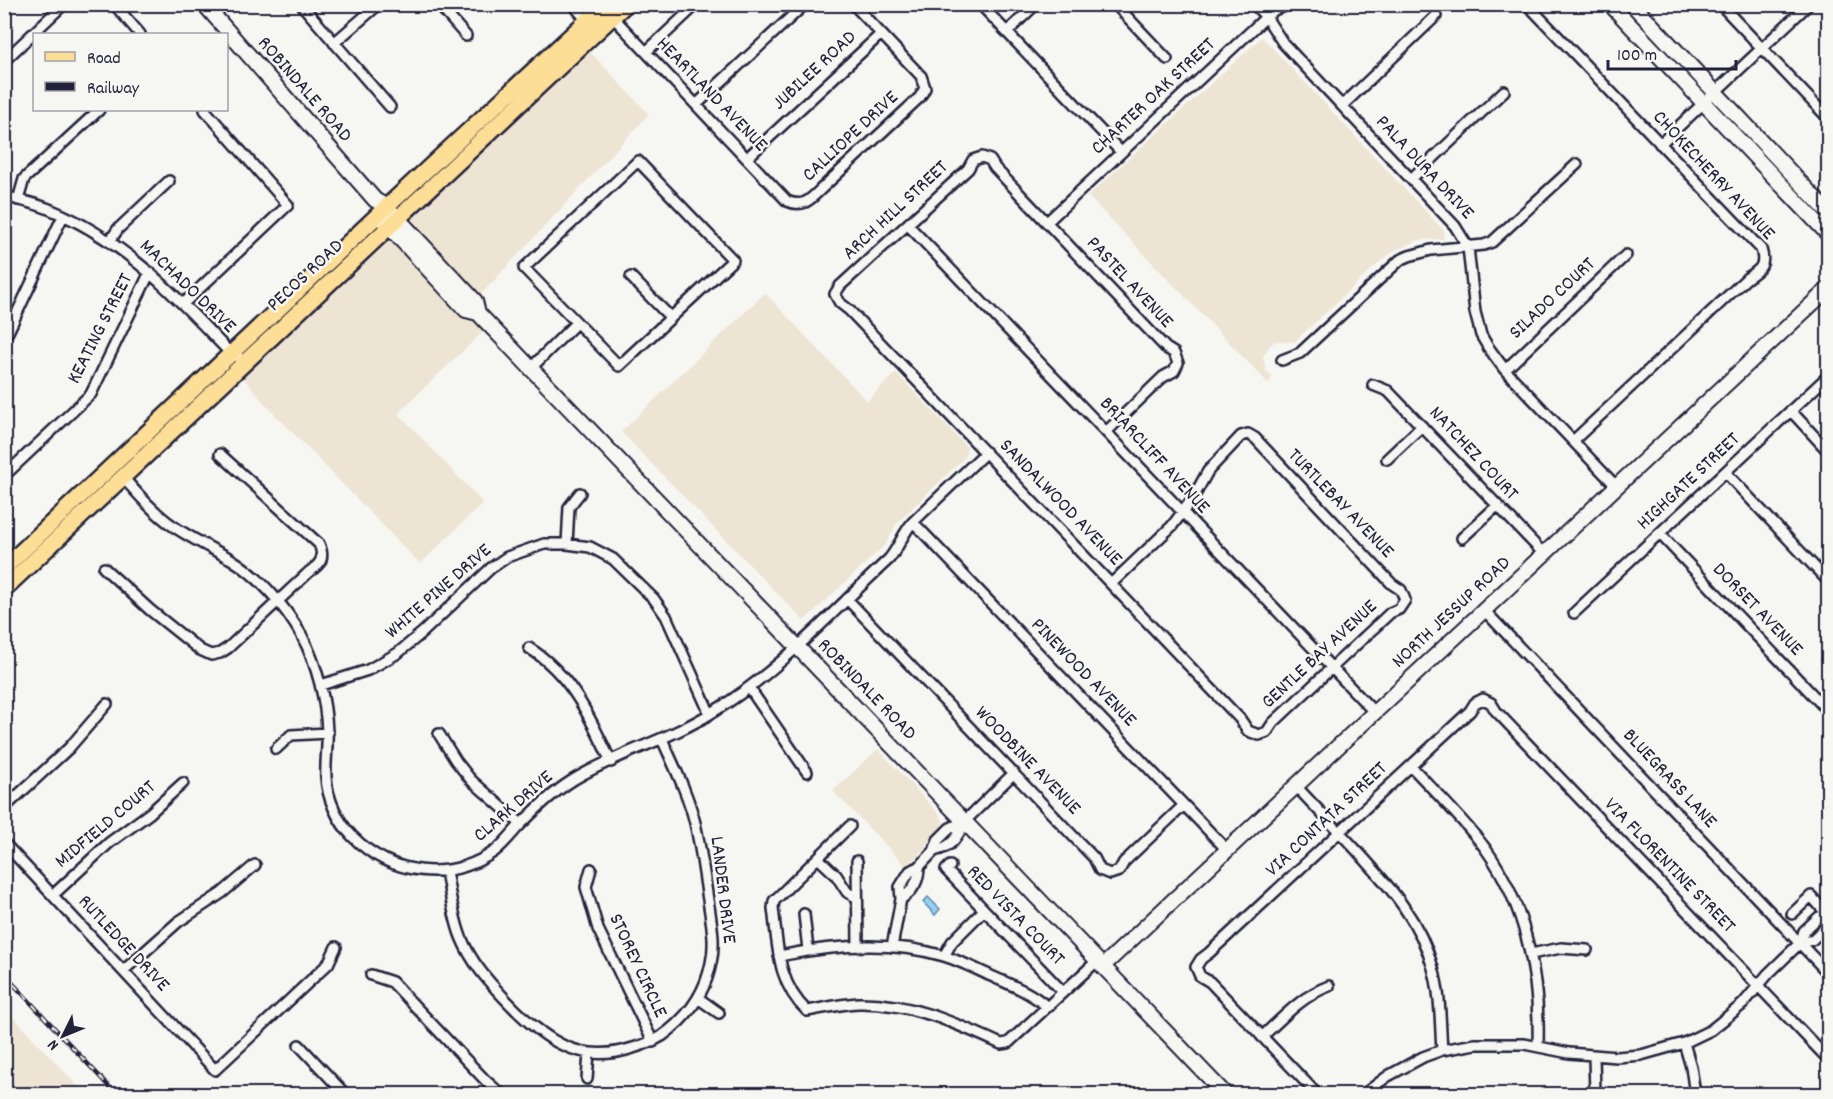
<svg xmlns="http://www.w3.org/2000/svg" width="1833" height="1099" font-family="Dekko,sans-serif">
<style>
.built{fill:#eee4d4}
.water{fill:#90d1f1;stroke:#648ba8;stroke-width:1.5}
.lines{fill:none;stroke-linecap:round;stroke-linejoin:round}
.street-casing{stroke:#22223b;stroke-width:14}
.secondary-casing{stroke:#22223b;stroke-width:18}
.primary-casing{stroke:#22223b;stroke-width:20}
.street{stroke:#f6f6f2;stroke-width:9}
.secondary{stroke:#f6f6f2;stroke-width:14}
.primary{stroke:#fdde96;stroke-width:15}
.rail-casing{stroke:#22223b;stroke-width:4.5}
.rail{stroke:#f6f6f2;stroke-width:2;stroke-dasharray:7;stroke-linecap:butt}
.labels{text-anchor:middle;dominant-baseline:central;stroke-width:5;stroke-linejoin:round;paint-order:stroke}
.street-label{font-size:20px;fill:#22223b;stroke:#f6f6f2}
</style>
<rect width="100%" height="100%" fill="#f6f6f2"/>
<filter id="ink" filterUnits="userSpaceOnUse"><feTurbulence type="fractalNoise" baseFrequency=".0167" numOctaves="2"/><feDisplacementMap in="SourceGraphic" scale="12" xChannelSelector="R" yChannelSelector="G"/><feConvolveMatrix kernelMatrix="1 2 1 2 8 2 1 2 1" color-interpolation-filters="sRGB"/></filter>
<g filter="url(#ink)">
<path class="built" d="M1262,37L1444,231L1443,239L1419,240L1396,250L1382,260L1294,342L1275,341L1270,345L1263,356L1266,371L1272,376L1269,384L1088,196Z
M574,40L590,52L649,114L475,301L390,210Z
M387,215L488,327L398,413L483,503L420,564L267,406L230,362Z
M765,293L867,401L896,373L967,447L965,457L897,523L886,544L804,621L621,432Z
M878,749L941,816L943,822L941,830L907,867L833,791Z
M5,1008L85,1094H5Z"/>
<path class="water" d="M928,897L940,909L935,915L923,902Z"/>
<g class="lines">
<g class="street-casing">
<path id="street" d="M114,4L140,34
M301,4L390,107
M438,4L466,36
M573,4L589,23
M980,4L1121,152
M1115,4L1167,59
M1254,4L1266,17L1283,43L1455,226L1468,247L1475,312L1481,335L1488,347L1505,370L1616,486
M1527,4L1761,249C1766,265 1761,269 1747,278L1573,441
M1720,4L1828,118
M611,15L787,201C803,208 810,200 821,189L920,97L925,88L921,76L853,4
M1007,32L1036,4
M334,43L379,4
M646,52L697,4
M4,61L64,4
M696,105L805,4
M1342,106L1436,16
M1660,144L1809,4
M747,158L881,34
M638,161L733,260L619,366L524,268Z
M1411,179L1504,91
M4,196C19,200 35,203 49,209C124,239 176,296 231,354L246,361
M18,200L24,179L99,110
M1047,222L1266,17L1274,10L1291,4
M908,225L1374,712
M110,241L118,229L169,181
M631,277L671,318
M183,304L288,205L205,110
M4,336L8,332L63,216
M1282,360L1300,353L1400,260L1409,256L1431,250L1484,245L1492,242L1577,164
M531,368L576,323
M1505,370L1626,255
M1373,385L1388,391L1544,554
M1791,411L1828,451
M1106,432L1163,377L1174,371L1178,363L1174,353L1166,348L995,168L990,160L982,157L973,160L968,169L840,286L835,294L840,303L849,310L1240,719L1248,731L1259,735L1267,732L1273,723L1390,613L1399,609L1405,600L1401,590L1392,584L1255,438L1248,434L1241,436L1208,471L1193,498L1172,526L1112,583
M1387,459L1422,426
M1726,473L1828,581
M121,475C137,493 153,512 173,526C192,539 211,548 231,559C260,577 285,606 302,636C317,665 326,700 327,732C328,747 325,762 326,777C327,798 338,822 353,837C391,875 450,883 495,851C503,845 511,835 518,827C535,810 552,793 573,780C617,753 669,740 713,712C779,672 833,611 889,559C899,547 903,533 913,522L986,452
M4,476L91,394L150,272
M913,522L1227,850
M1660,534L1828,711
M1462,538L1497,506
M567,544L569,507L580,493
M104,568L150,610L200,650L211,655L220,653L228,648L309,572C321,564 325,558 319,544L220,454
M847,599L1094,858L1100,870L1110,874L1119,871L1124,862L1184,805
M1484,610L1828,973
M1574,613L1828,376
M529,648C571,674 591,719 611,762
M321,685L368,670L398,653L423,632L491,568L507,557L544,544H567L590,547L613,559L654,599L666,616L710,714
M750,689L807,772
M439,734L456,761L471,780L521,824
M276,749L291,735L328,733
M1411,766C1436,793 1463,819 1485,848C1526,905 1540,977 1538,1045
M1295,785C1316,808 1338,830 1359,853C1391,888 1420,921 1433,968C1441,995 1440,1023 1442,1050
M4,808L69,748L107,704
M850,826L774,901L773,908C778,946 777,983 807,1011C824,1008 841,1004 858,1003C910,1002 955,1023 1001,1044L1008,1043L1098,960
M4,843L215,1070L328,964L336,947
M934,851C952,847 958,837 965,821
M818,858L836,875L847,892L857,898
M857,861L858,946
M950,866L946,870L1063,992
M591,869L586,887L598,929L653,1042
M446,871C450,893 453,916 461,937C471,962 488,981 506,1000C542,1038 578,1066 633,1048C643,1045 652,1042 662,1036C687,1018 705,994 711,963C716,943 711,920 708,900C704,874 701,849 695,823C688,794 674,766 662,739
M53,895L109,843L150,813L183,783
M901,899C912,892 919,881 919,867
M804,914L808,950
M1792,914L1811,896L1828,915
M1800,943L1812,940L1828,925V918
M892,947L901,899L900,887L910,871L919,867L934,851L938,840L950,828L965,821L1014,773
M1531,954L1561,948L1587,950
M779,956C833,945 891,940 944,956C960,961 976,969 991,976C1011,985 1031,992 1047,1007
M944,956L952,942L984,910
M123,971L178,922L222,893L255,865
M371,975L392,982L486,1081L501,1094
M698,998L719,1013
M1262,1037C1283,1017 1302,996 1329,986
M1684,1043L1691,1067L1695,1094
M299,1045L345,1094
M1594,1056L1595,1094
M587,1079L589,1054
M1317,1094L1210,982L1200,976L1196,967L1201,959L1209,953L1470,711L1475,703L1483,699L1491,703L1496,711L1828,1059
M1364,1094L1388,1076L1423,1057L1442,1050L1475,1044H1524L1569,1053L1617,1057L1641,1055L1684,1043L1711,1030L1743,1004L1768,974L1800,943L1804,931L1819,917L1828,918"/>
</g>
<g class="secondary-casing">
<path id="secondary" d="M204,4L375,200L387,207L475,301L478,313L1225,1094
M1610,4L1828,234
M1632,4L1828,212
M382,219L466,310L478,313
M1103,966L1828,289"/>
</g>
<g class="primary-casing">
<path id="primary" d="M4,568L378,215L605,4
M4,589L626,4"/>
</g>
<use href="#street" class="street"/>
<use href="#secondary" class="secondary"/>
<use href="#primary" class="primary"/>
<g class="rail-casing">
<path id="rail" d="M4,974L116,1094"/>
</g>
<use href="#rail" class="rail"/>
</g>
</g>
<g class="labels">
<g class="street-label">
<text transform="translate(815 71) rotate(-43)">JUBILEE ROAD</text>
<text transform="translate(304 90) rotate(49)">ROBINDALE ROAD</text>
<text transform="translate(711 95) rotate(46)">HEARTLAND AVENUE</text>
<text transform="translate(1154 97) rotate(-43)">CHARTER OAK STREET</text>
<text transform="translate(851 137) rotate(-43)">CALLIOPE DRIVE</text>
<text transform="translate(1424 168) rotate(47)">PALA DURA DRIVE</text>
<text transform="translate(1713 176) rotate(47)">CHOKECHERRY AVENUE</text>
<text transform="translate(896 211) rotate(-43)">ARCH HILL STREET</text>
<text transform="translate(306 276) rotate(-43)">PECOS ROAD</text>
<text transform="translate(1129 283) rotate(47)">PASTEL AVENUE</text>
<text transform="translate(187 287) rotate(44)">MACHADO DRIVE</text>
<text transform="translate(1553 299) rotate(-43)">SILADO COURT</text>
<text transform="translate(101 329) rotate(-63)">KEATING STREET</text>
<text transform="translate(1473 454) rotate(47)">NATCHEZ COURT</text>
<text transform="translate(1154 456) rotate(47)">BRIARCLIFF AVENUE</text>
<text transform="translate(1689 482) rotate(-43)">HIGHGATE STREET</text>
<text transform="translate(1060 503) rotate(46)">SANDALWOOD AVENUE</text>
<text transform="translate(1340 504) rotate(46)">TURTLEBAY AVENUE</text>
<text transform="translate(439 592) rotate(-41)">WHITE PINE DRIVE</text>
<text transform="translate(1757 610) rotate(46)">DORSET AVENUE</text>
<text transform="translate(1452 613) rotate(-43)">NORTH JESSUP ROAD</text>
<text transform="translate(1320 655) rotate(-43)">GENTLE BAY AVENUE</text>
<text transform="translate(1083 673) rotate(46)">PINEWOOD AVENUE</text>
<text transform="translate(866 690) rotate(46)">ROBINDALE ROAD</text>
<text transform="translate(1027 761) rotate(46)">WOODBINE AVENUE</text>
<text transform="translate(1669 779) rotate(47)">BLUEGRASS LANE</text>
<text transform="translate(514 807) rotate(-41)">CLARK DRIVE</text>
<text transform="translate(1327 820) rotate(-43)">VIA CONTATA STREET</text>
<text transform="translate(106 825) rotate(-40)">MIDFIELD COURT</text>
<text transform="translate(1669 866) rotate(46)">VIA FLORENTINE STREET</text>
<text transform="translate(722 890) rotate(83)">LANDER DRIVE</text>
<text transform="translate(1015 916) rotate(46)">RED VISTA COURT</text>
<text transform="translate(123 944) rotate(47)">RUTLEDGE DRIVE</text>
<text transform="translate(637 966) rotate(65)">STOREY CIRCLE</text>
</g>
</g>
<rect width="1833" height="1099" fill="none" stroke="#f6f6f2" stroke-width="24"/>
<rect x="12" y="12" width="1809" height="1075" fill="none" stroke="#22223b" stroke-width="2" filter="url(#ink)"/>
<rect x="33" y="33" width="195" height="78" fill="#f6f6f2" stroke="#a1a1a9" stroke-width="1.5"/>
<rect x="45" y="52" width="30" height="9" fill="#fdde96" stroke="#a1a1a9" stroke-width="1.5"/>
<text x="87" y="63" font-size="18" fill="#22223b">Road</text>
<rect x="45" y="82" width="30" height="9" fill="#22223b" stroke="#a1a1a9" stroke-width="1.5"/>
<text x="87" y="93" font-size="18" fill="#22223b">Railway</text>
<g transform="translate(63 1036) rotate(227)" stroke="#f6f6f2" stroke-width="4.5" paint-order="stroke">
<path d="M0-4.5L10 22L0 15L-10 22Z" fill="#22223b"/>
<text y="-9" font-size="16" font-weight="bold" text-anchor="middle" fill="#22223b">N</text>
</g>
<path d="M1608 60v9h128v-9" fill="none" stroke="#22223b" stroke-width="3"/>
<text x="1617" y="60" font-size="18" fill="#22223b" stroke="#f6f6f2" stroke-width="4.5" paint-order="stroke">100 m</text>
</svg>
